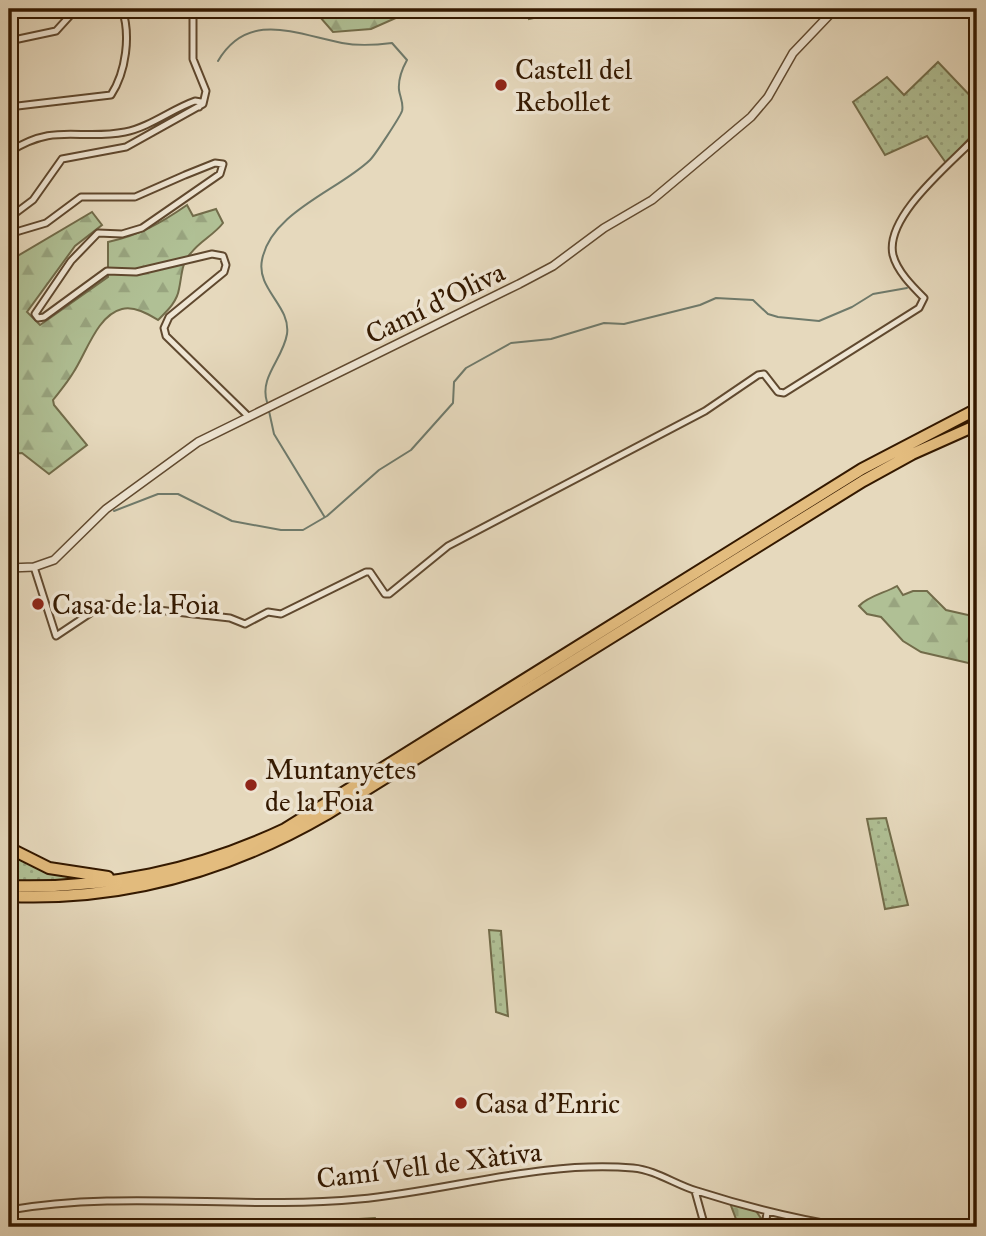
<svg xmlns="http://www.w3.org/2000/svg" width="986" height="1236" font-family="'IM FELL Great Primer',serif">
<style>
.grass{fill:url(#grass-dots);stroke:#726c4a;stroke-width:2}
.forest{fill:url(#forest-firs);stroke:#726c4a;stroke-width:2}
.cemetery{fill:url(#cemetery-stones);stroke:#726c4a;stroke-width:2}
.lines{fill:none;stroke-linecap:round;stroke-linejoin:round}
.stream{stroke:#6f7a6b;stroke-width:2}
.minor-casing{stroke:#60492f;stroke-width:9}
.tertiary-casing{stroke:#60492f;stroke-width:10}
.motorway-casing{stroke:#341900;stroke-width:14}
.minor{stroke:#efe6d4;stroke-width:5}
.tertiary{stroke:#efe6d4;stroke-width:7}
.motorway{stroke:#e3bc7e;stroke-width:10}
.poi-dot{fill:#8f2418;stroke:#efe6d4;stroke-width:2.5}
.labels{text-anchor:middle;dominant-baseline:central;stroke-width:7;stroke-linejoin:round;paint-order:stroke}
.poi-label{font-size:28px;fill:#341900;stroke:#efe6d4;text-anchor:start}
.street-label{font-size:28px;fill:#341900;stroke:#efe6d4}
</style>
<defs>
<pattern id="grass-dots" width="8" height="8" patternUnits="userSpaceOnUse" patternTransform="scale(1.75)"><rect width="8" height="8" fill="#b0c095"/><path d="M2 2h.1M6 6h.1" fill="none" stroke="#98a47f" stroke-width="1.8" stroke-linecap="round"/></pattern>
<pattern id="forest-firs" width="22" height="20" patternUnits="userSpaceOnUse" patternTransform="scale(1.75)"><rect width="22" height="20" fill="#b0c095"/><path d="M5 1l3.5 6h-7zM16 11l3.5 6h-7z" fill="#98a47f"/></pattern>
<pattern id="cemetery-stones" width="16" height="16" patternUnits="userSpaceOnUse" patternTransform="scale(1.75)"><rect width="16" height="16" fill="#b0c095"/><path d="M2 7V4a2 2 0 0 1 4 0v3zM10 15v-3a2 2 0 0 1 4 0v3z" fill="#98a47f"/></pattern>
</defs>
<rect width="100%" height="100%" fill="#e6d9bd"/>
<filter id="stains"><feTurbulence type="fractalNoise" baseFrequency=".00286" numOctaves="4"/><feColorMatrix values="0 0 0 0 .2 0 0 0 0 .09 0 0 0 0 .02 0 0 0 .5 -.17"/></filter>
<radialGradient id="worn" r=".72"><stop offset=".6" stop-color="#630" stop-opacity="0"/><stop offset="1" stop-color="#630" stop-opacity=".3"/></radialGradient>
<path class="grass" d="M938,62L977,103V130L946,163L927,136L885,155L853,102L887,77L904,95Z
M886,818L908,905L885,909L867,819Z
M9,851L44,870L103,881L9,882Z
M489,930L501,931L508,1016L496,1012Z
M375,1218L380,1227H293L292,1223Z"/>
<path class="forest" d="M313,9H416L371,29L333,32Z
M495,9H603C576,24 557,13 529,19L526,11L507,14Z
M187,205L193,216L216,209L223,223C214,235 200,241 191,253C181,263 182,276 179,289C177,302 167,311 158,320C148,314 135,306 122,309C97,315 86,354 73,373C67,383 60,391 53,400L54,405L87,445L49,474L22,453L9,454V261L92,212L102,225L75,246L27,312L40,325L108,277V242C140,235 161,223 187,205Z
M897,586L903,595L913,591H927L946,610L977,617V665L921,652L903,641L881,617L867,614L859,606C868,596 885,593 897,586Z"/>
<path class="cemetery" d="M730,1203L756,1211L767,1227H739Z"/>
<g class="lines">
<path class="stream" d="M218,61C248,10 296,34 342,43C358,46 376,45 392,43L407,60C402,69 398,79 399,90C400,97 404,104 402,111C400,117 375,155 370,160C339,190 271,212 262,260C256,289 291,306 287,334C283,359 259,377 267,402
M269,411L274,434L324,516
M114,511L158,494H178L232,521L281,530H303L327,516L379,470L411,450L453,403L454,382L466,368L511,343L551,339L604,323L624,324L700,305L716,298L753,300L768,314L778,317L819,321L852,307L873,294L907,288"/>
<g class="minor-casing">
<path id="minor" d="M9,41L56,31L76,9
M9,107L111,95C126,72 131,35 122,9
M9,130L14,107
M9,152C56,122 78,141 125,132C150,127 172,109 195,101L201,102L199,107
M9,218L33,200L62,159L126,147L203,104L206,91L193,59V9
M9,234L46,223L81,197H135L185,175L215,163L223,164L220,174L142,228L122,234L98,233L71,261L35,314L38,318L44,317L107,271L136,272L212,254L223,256L226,265L224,272L169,317L164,328L166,336L248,416
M34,567L56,636L104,604L230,618L245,624L268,612L281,614L366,572H370L385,594H389L448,546L705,411L758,375L764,374L778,392L784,393L919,308L924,298C912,286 897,271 893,255C884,216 953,162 977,136
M695,1191L705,1227
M9,1210C124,1190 243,1210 359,1199C449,1191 541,1160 633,1168C656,1170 676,1185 697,1191C747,1207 795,1219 846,1227
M767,1212L766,1220L771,1227"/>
</g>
<g class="tertiary-casing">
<path id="tertiary" d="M9,568L34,567L54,560L106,509L198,442L519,284L553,266L604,228L652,200L751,117L768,97L793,53L835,9"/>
</g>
<g class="motorway-casing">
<path id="motorway" d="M9,848L49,868L108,877
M9,886C107,889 196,871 285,829L862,469L977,409
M9,896C123,901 229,871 327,814L863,481L912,454L977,425"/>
</g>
<use href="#minor" class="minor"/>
<use href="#tertiary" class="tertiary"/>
<use href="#motorway" class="motorway"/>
</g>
<g class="poi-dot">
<circle cx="501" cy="85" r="7"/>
<circle cx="38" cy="604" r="7"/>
<circle cx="251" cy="785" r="7"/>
<circle cx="461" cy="1103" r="7"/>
</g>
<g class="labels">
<g class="poi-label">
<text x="515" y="69">Castell del<tspan x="515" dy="32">Rebollet</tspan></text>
<text x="52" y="604">Casa de la Foia</text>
<text x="265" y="769">Muntanyetes<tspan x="265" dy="32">de la Foia</tspan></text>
<text x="475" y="1103">Casa d'Enric</text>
</g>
<g class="street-label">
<text transform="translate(435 303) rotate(-26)">Camí d’Oliva</text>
<text transform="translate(429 1165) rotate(-7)">Camí Vell de Xàtiva</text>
</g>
</g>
<rect width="986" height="1236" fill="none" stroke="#e6d9bd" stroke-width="35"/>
<rect x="10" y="10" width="965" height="1215" fill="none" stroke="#341900" stroke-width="3.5"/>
<rect x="18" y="18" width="951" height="1201" fill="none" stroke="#341900" stroke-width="2"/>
<rect width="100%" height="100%" filter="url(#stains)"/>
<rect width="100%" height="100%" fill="url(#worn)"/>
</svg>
